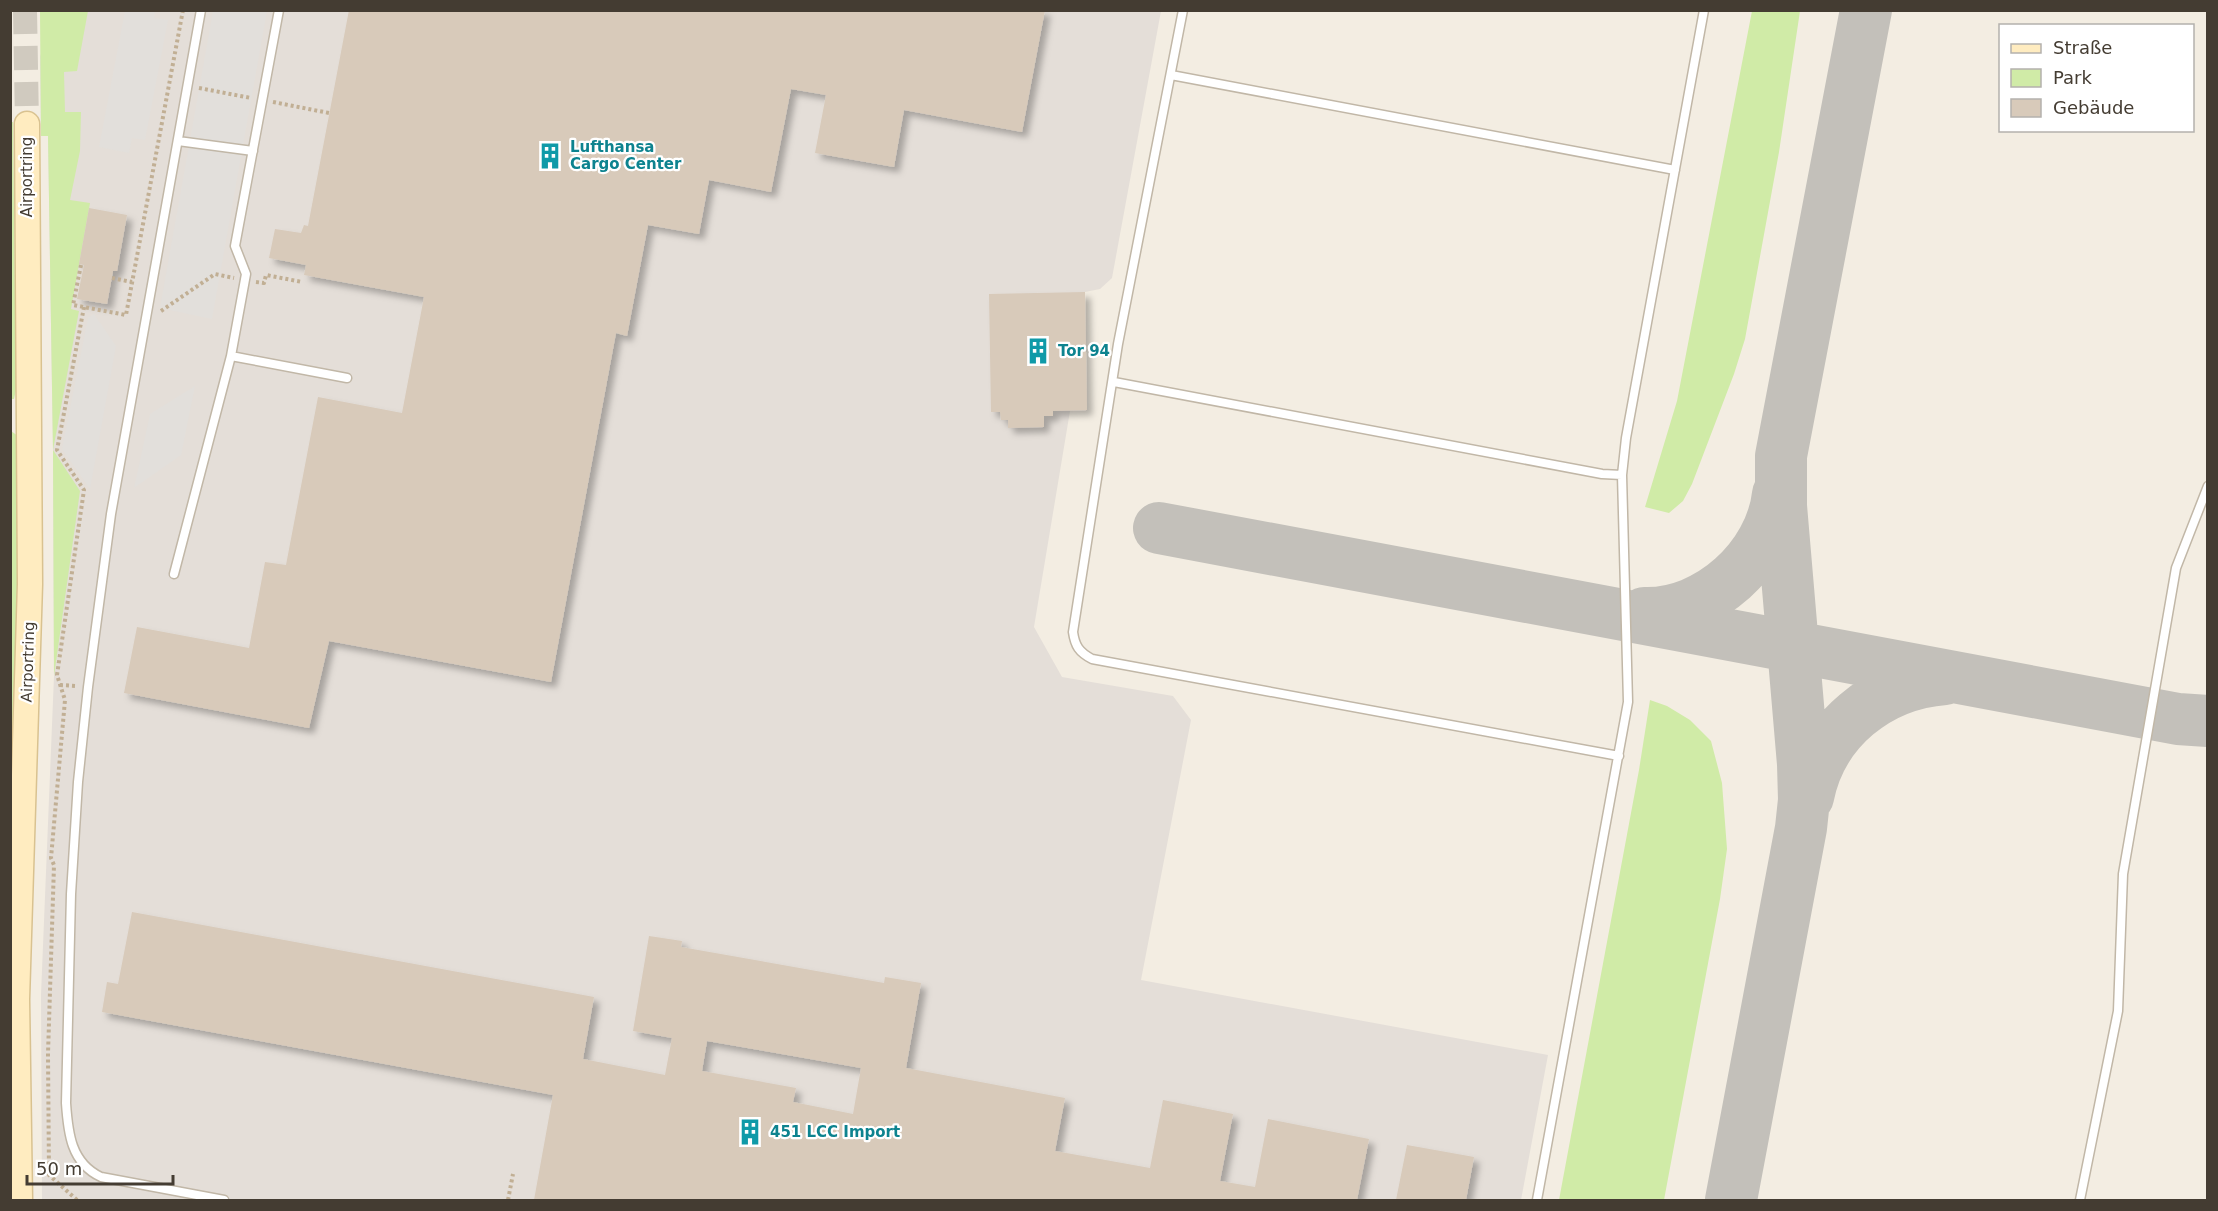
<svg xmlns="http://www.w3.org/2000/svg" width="2218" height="1211" font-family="'DejaVu Sans',sans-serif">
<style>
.industrial{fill:#e4ded8}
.green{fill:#d0eba7}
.parking{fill:#e2dfdb}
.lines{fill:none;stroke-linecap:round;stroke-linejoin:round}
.taxiway{stroke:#c3c0ba;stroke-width:52}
.building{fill:#d8caba;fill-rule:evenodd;filter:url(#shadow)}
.secondary-tunnel{stroke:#d0cabf;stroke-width:24;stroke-dasharray:24 12;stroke-linecap:butt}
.lane-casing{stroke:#c1b7a7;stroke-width:11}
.secondary-casing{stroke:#d9c290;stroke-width:27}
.path{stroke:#c1af94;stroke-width:4;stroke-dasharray:3 3;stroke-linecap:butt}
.lane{stroke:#fff;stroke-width:8}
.secondary{stroke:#ffecc0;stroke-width:24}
.labels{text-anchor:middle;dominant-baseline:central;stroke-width:4.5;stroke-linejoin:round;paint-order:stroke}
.culture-label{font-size:15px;font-weight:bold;fill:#0d838f;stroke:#fff;text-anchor:start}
.street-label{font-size:15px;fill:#443c32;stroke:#fff}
</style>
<defs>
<filter id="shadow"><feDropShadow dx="5.5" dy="5.5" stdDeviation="3" flood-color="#0004"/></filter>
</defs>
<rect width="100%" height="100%" fill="#f3ede2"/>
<path class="industrial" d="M62,10L1161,11L1112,278L1100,289L1085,292L1087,410L1070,411L1034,627L1062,677L1173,696L1191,720L1141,980L1548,1055L1521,1200H42L41,995L54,676L53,450L48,136H41L40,56Z"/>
<path class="green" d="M40,11H88L77,71L64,72L65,112H81L80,151L70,200L90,203L71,309L79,311L53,450L80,491L54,676L53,450L48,136H41Z
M1752,11H1800L1779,152L1745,339L1734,374L1692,484L1683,501L1669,513L1645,507L1677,401Z
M10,122H13L16,390L14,399H11Z
M11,431L18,436L17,691L11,825Z
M1650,700L1667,706L1690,720L1711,741L1722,783L1727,849L1720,899L1664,1200H1559L1639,770Z"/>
<path class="parking" d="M125,11H155L154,18L168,20L145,140L132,138L129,153L99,147Z
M213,11H267L212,319L160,308Z
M94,314L116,346L90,489L62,449L88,318Z
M195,386L181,455L134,488L150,414Z"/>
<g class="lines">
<path class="taxiway" d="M1159,528L2178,719L2208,721
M1644,613C1708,615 1771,558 1778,494
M1808,797C1821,730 1878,684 1945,679
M1731,1200L1801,828L1804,800L1803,764L1781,506V456L1866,10"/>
</g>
<path class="building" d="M349,10H1045L1022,132L904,110L894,167L815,153L826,95L791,89L771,192L709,180L699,234L648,225L627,336L616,333L551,682L329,641L309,728L124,693L137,627L249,648L265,562L286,565L318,397L402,413L424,297L304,275L306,265L269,258L275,229L301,233L304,225L308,226Z
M89,208L127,215L117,271H113L107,304L77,299L84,265L79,264Z
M1085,292L1087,410L1053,411V416H1044V427L1008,428V420H1001L1000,412H991L989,294Z
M132,912L594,997L583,1059L665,1075L672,1038L633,1031L649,936L682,941L681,947L884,983L885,977L921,983L906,1068L1065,1098L1055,1151L1150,1168L1163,1100L1233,1114L1220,1181L1255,1187L1268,1119L1369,1139L1357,1200H534L553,1095L102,1012L107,982L118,984ZM707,1041L861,1068L853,1114L793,1102L796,1088L702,1071Z
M1407,1145L1474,1157L1466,1200H1396Z"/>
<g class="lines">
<path class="secondary-tunnel" d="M25,10L27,124"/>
<g class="lane-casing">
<path id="lane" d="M201,10L111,514L88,687L78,782L71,894L66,1103C68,1133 71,1163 101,1177L224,1200
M1183,10L1118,344L1073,632C1075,646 1079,652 1092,659L1619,756
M1171,75L1675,170
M178,141L253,151
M231,356L246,274L235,246L279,10
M1114,382L1602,474L1622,475
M174,574L231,356L347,378
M1537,1200L1628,702L1622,475L1626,438L1704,10
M2080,1200L2118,1011L2123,874L2176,568L2208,486"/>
</g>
<g class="secondary-casing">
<path id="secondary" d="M20,1200L17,999L30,584L27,124"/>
</g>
<path class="path" d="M199,88L251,98
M273,102L329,113
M81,265L73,305L126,315L183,10
M112,278L132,282
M256,282L264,283L266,275L302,282
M161,311L215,274L234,278
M60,685L77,686
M77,1200L49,1175L48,1054L54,865L51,858L65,700L57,675L84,490L57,450L84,307
M508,1200L513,1174"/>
<use href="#lane" class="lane"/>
<use href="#secondary" class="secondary"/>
</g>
<defs>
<g id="building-bare" transform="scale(2.07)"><path d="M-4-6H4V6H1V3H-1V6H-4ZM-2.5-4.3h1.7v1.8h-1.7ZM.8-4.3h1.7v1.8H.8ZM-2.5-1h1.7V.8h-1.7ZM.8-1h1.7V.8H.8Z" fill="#0f9aa8" stroke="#fff" stroke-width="2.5" paint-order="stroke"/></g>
</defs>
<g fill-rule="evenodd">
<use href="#building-bare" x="550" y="156"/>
<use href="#building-bare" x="1038" y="351"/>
<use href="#building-bare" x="750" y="1132"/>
</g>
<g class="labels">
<g class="culture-label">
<text x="570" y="147">Lufthansa<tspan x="570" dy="17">Cargo Center</tspan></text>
<text x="1058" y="351">Tor 94</text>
<text x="770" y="1132">451 LCC Import</text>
</g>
<g class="street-label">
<text transform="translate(27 177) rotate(-90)">Airportring</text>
<text transform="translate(28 662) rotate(-88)">Airportring</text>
</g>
</g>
<rect width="2218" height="1211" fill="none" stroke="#443c32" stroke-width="24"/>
<rect x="1999" y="24" width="195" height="108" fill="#ffffff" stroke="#b4b1ad" stroke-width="1.5"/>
<rect x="2011" y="44" width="30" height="9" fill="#ffecc0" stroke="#b4b1ad" stroke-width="1.5"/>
<text x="2053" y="54" font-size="18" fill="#443c32">Straße</text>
<rect x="2011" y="69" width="30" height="18" fill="#d0eba7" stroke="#b4b1ad" stroke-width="1.5"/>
<text x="2053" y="84" font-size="18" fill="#443c32">Park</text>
<rect x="2011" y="99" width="30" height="18" fill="#d8caba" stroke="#b4b1ad" stroke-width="1.5"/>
<text x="2053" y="114" font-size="18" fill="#443c32">Gebäude</text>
<path d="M27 1175v9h146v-9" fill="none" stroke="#443c32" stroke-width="3"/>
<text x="36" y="1175" font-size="18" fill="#443c32" stroke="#ffffff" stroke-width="4.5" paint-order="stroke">50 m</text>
</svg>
